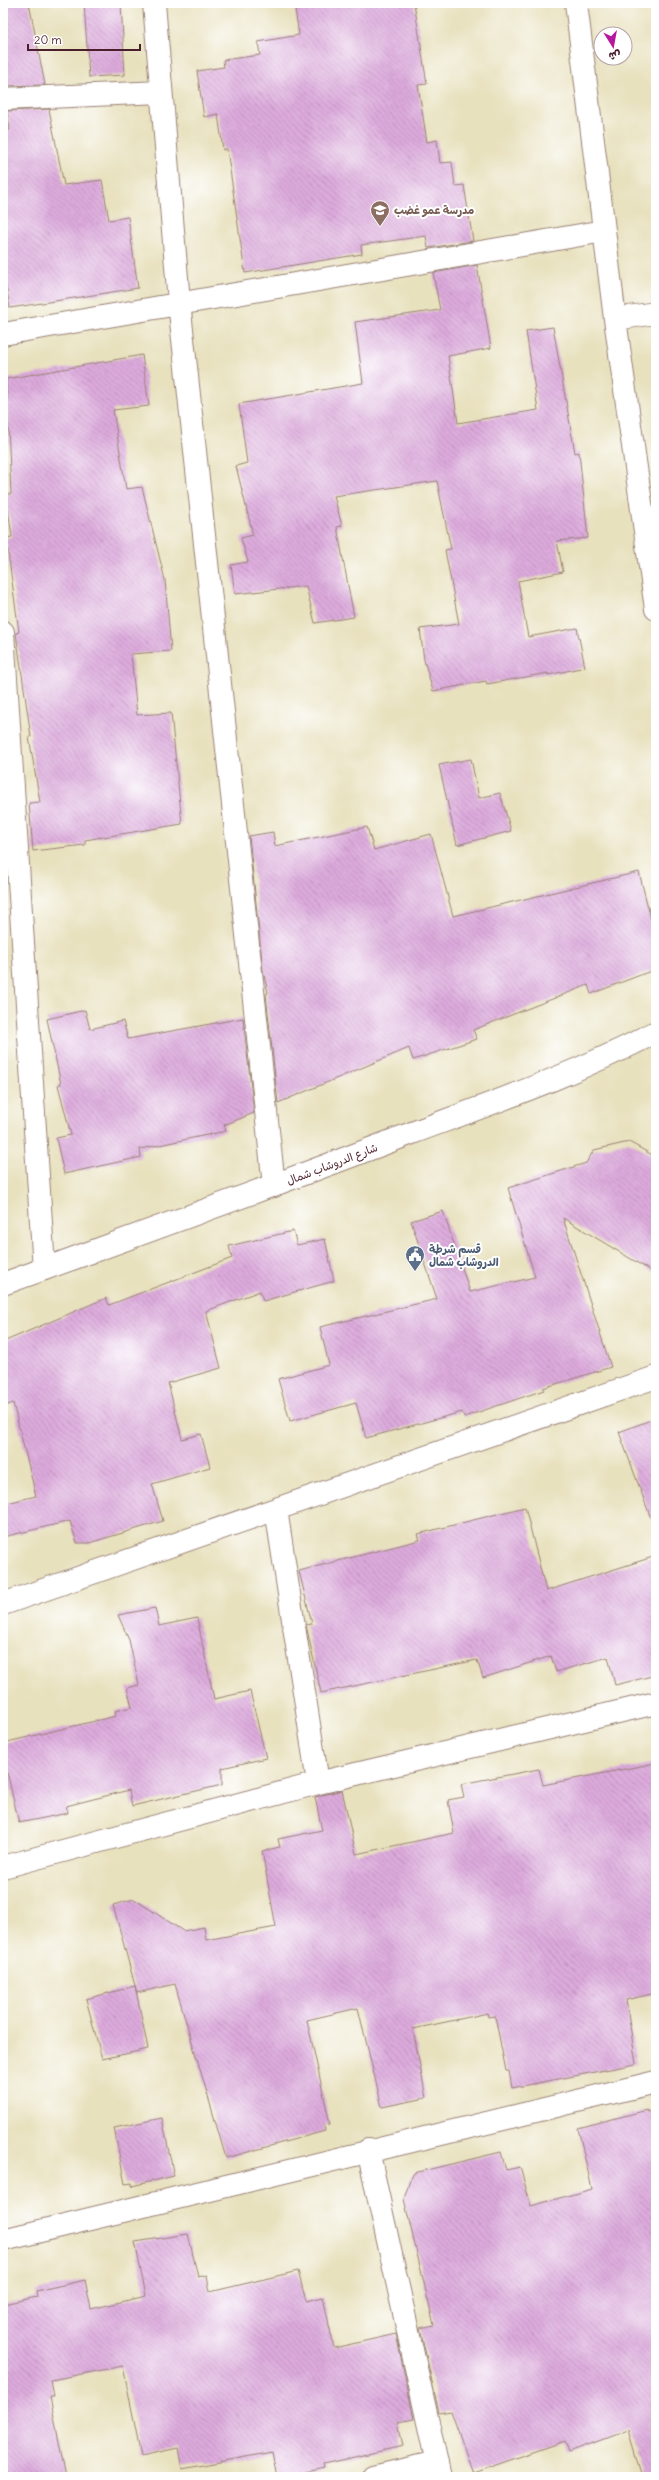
<svg xmlns="http://www.w3.org/2000/svg" width="659" height="2480" font-family="Delius,'Playpen Sans Arabic',sans-serif">
<style>
.building{fill:url(#building-back-hatch)}
.lines{fill:none;stroke-linecap:round;stroke-linejoin:round}
.street-casing{stroke:#998074;stroke-width:24}
.secondary-casing{stroke:#998074;stroke-width:24}
.street{stroke:#fff;stroke-width:22}
.secondary{stroke:#fff;stroke-width:22}
.labels{text-anchor:middle;dominant-baseline:central;stroke-width:4;stroke-linejoin:round;paint-order:stroke}
.education-label{font-size:11px;font-weight:bold;fill:#785e54;stroke:#fff;text-anchor:start}
.street-label{font-size:11px;fill:#4a1f2b;stroke:#fff}
.service-label{font-size:11px;font-weight:bold;fill:#4e5e75;stroke:#fff;text-anchor:start}
</style>
<defs>
<pattern id="building-back-hatch" width="6" height="6" patternUnits="userSpaceOnUse"><rect width="6" height="6" fill="#ddabdd"/><path d="M-1 5l2 2M0 0l6 6M5-1l2 2" fill="none" stroke="#b58bb3"/></pattern>
</defs>
<rect width="100%" height="100%" fill="#fff"/>
<filter id="ink" filterUnits="userSpaceOnUse"><feTurbulence type="fractalNoise" baseFrequency=".025" numOctaves="2"/><feDisplacementMap in="SourceGraphic" scale="8" xChannelSelector="R" yChannelSelector="G"/><feConvolveMatrix kernelMatrix="1 2 1 2 8 2 1 2 1" color-interpolation-filters="sRGB"/></filter>
<filter id="wash" filterUnits="userSpaceOnUse"><feTurbulence type="fractalNoise" baseFrequency=".012" numOctaves="4" result="noise"/><feDisplacementMap in="SourceGraphic" scale="16" xChannelSelector="R" yChannelSelector="G"/><feGaussianBlur stdDeviation="0.9" result="paint"/><feColorMatrix in="noise" values="0 0 0 0 0 0 0 0 0 0 0 0 0 0 0 0 0 1.4 0 .05"/><feComposite in="paint" operator="in"/></filter>
<g filter="url(#wash)">
<rect width="100%" height="100%" fill="#e8e1be"/>
<g id="blocks">
<path class="building" d="M3,3H29L45,85L3,86Z
M84,3H121L125,75L89,77Z
M294,3H414L427,84L418,85L427,142L437,140L440,163L452,162L455,186L464,185L473,241L428,248L426,236L361,245L362,254L245,273L227,149L223,150L218,114L204,117L197,71L224,67L223,60L260,55L258,42L299,35Z
M49,109L64,185L102,180L109,220L128,217L138,288L10,308L3,271V131L10,130L7,111Z
M477,265L491,348L448,356L458,423L538,410L526,331L553,327L575,453L579,452L588,538L557,541L563,572L518,581L528,637L577,628L585,667L548,675V673L487,684L486,681L433,691L424,660L420,629L459,624L445,550L451,549L437,481L334,496L342,526L337,527L354,617L315,623L306,586L235,594L231,565L248,562L241,538L253,535L236,466L247,463L239,404L363,383L355,322L440,310L433,273Z
M142,355L149,406L113,410L126,489L142,487L165,580L171,651L131,654L137,715L171,713L182,824L85,840V845L33,851L29,803L40,802L29,737H31L16,633L19,632L6,538L12,537L6,494H11L6,379Z
M471,759L479,798L500,793L511,831L457,845L439,765Z
M367,827L374,850L431,834L453,916L639,872L656,939V969L591,994L588,985L473,1030L477,1039L413,1060L409,1048L278,1103L266,994L268,993L263,971L249,836L273,832L275,846Z
M85,1010L90,1029L123,1021L128,1039L243,1018L254,1113L224,1125L226,1131L140,1149L141,1157L64,1174L56,1138L71,1135L58,1085L61,1084L47,1019Z
M629,1142L656,1157V1274L563,1218L611,1367L543,1388L544,1390L464,1417L462,1412L366,1438L356,1403L290,1421L278,1379L329,1365L320,1327L437,1299L411,1221L443,1211L470,1292L535,1277L508,1188L586,1163L594,1150Z
M293,1231L297,1245L325,1239L334,1281L263,1301L260,1291L206,1311L221,1368L168,1383L182,1439L201,1434L210,1467L152,1484L163,1521L89,1543H77L70,1521L3,1537V1504L36,1496L13,1403L3,1407V1342L106,1298L109,1305L232,1258L229,1246Z
M656,1418V1523L653,1524L619,1432Z
M525,1507L546,1591L656,1556V1675L615,1685L608,1657L556,1672L551,1656L483,1678L477,1660L321,1693L306,1625L312,1624L299,1571L420,1540L418,1534Z
M155,1608L159,1626L197,1618L214,1699L250,1691L266,1758L222,1768V1785L132,1806L129,1790L66,1806L68,1813L19,1823L3,1755V1743L116,1716L115,1711L132,1707L127,1688L139,1685L129,1640L118,1615Z
M656,1763V1993L626,2000L636,2064L512,2088L509,2071H506L495,2016L489,2017L488,2013L413,2029L426,2098L382,2107L358,2008L307,2020L330,2124L324,2125L325,2131L226,2158L175,1984L137,1993L113,1905L134,1899L183,1931L204,1927L206,1940L276,1927L262,1851L280,1847L278,1839L322,1830L315,1797L342,1790L356,1854L454,1833L448,1800L464,1797L461,1784L539,1769L543,1785Z
M135,1986L148,2049L102,2059L86,1999Z
M647,2110V2112L656,2110V2477H642L628,2430L569,2452L565,2441L473,2473L451,2411L439,2413L420,2328L434,2325L404,2199L410,2180L414,2173L501,2152L506,2170L520,2167L531,2206L592,2189L578,2128Z
M162,2118L174,2176L132,2186V2183L125,2184L114,2128Z
M188,2234L198,2277L207,2275L210,2292L298,2271L306,2301L323,2297L334,2348L396,2334L414,2419L398,2422L403,2446L323,2464L324,2468L285,2477H277L272,2452L182,2469L178,2448L141,2456L123,2366L51,2380L54,2397H50L66,2477H3V2304L37,2297L36,2291L85,2280L91,2309L146,2296L135,2242Z"/>
</g>
</g>
<g filter="url(#ink)">
<use href="#blocks" fill-opacity="0" stroke="#998074" stroke-width="1"/>
<g class="lines">
<g class="street-casing">
<path id="street" d="M154,3L179,302L274,1186
M576,3L615,319L656,609
M3,99L161,92
M615,319L656,313
M3,334L604,231
M3,632L44,1269
M276,1509L318,1783
M3,1604L656,1377
M3,1867L318,1783L656,1703
M368,2150L440,2477
M3,2240L656,2082
M373,2477L437,2462"/>
</g>
<g class="secondary-casing">
<path id="secondary" d="M3,1284C140,1234 277,1185 412,1133C495,1102 578,1073 656,1032"/>
</g>
<use href="#street" class="street"/>
<use href="#secondary" class="secondary"/>
</g>
</g>
<defs>
<g id="school-pin" transform="scale(1)"><path d="M0 17L-7.5 6A9.5 9.5 0 1 1 7.5 6Z" fill="#8d6e63" stroke="#fff"/><path d="M0-5L7-2L0 1L-7-2ZM-4 1L0 2.5L4 1V4Q0 6-4 4Z" fill="#fff"/></g>
<g id="civic-pin" transform="scale(1)"><path d="M0 17L-7.5 6A9.5 9.5 0 1 1 7.5 6Z" fill="#5c6f8a" stroke="#fff"/><path d="M-.6-6.5H3V-4.5H.6V-3L4-1V1h2V6H-6V1h2V-1L-.6-3ZM-1.2 2.5V6h2.4V2.5Z" fill="#fff"/></g>
</defs>
<g fill-rule="evenodd">
<use href="#school-pin" x="380" y="210"/>
<use href="#civic-pin" x="415" y="1255"/>
</g>
<g class="labels">
<g class="education-label">
<text x="394" y="210">مدرسة عمو غضب</text>
</g>
<g class="street-label">
<text transform="translate(332 1164) rotate(-21)">شارع الدروشاب شمال</text>
</g>
<g class="service-label">
<text x="429" y="1249">قسم شرطة<tspan x="429" dy="13">الدروشاب شمال</tspan></text>
</g>
</g>
<rect width="659" height="2480" fill="none" stroke="#fff" stroke-width="16"/>
<g transform="translate(613 46) rotate(169)"><circle r="19" fill="#ffffff" stroke="#b7a5aa"/>
<path d="M0-3L7 15L0 10L-7 15Z" fill="#b5179e"/>
<text y="-6" font-size="11" font-weight="bold" text-anchor="middle" fill="#4a1f2b">ش</text>
</g>
<path d="M28 44v6h112v-6" fill="none" stroke="#4a1f2b" stroke-width="2"/>
<text x="34" y="44" font-size="12" fill="#4a1f2b" stroke="#ffffff" stroke-width="3" paint-order="stroke">20 m</text>
</svg>
